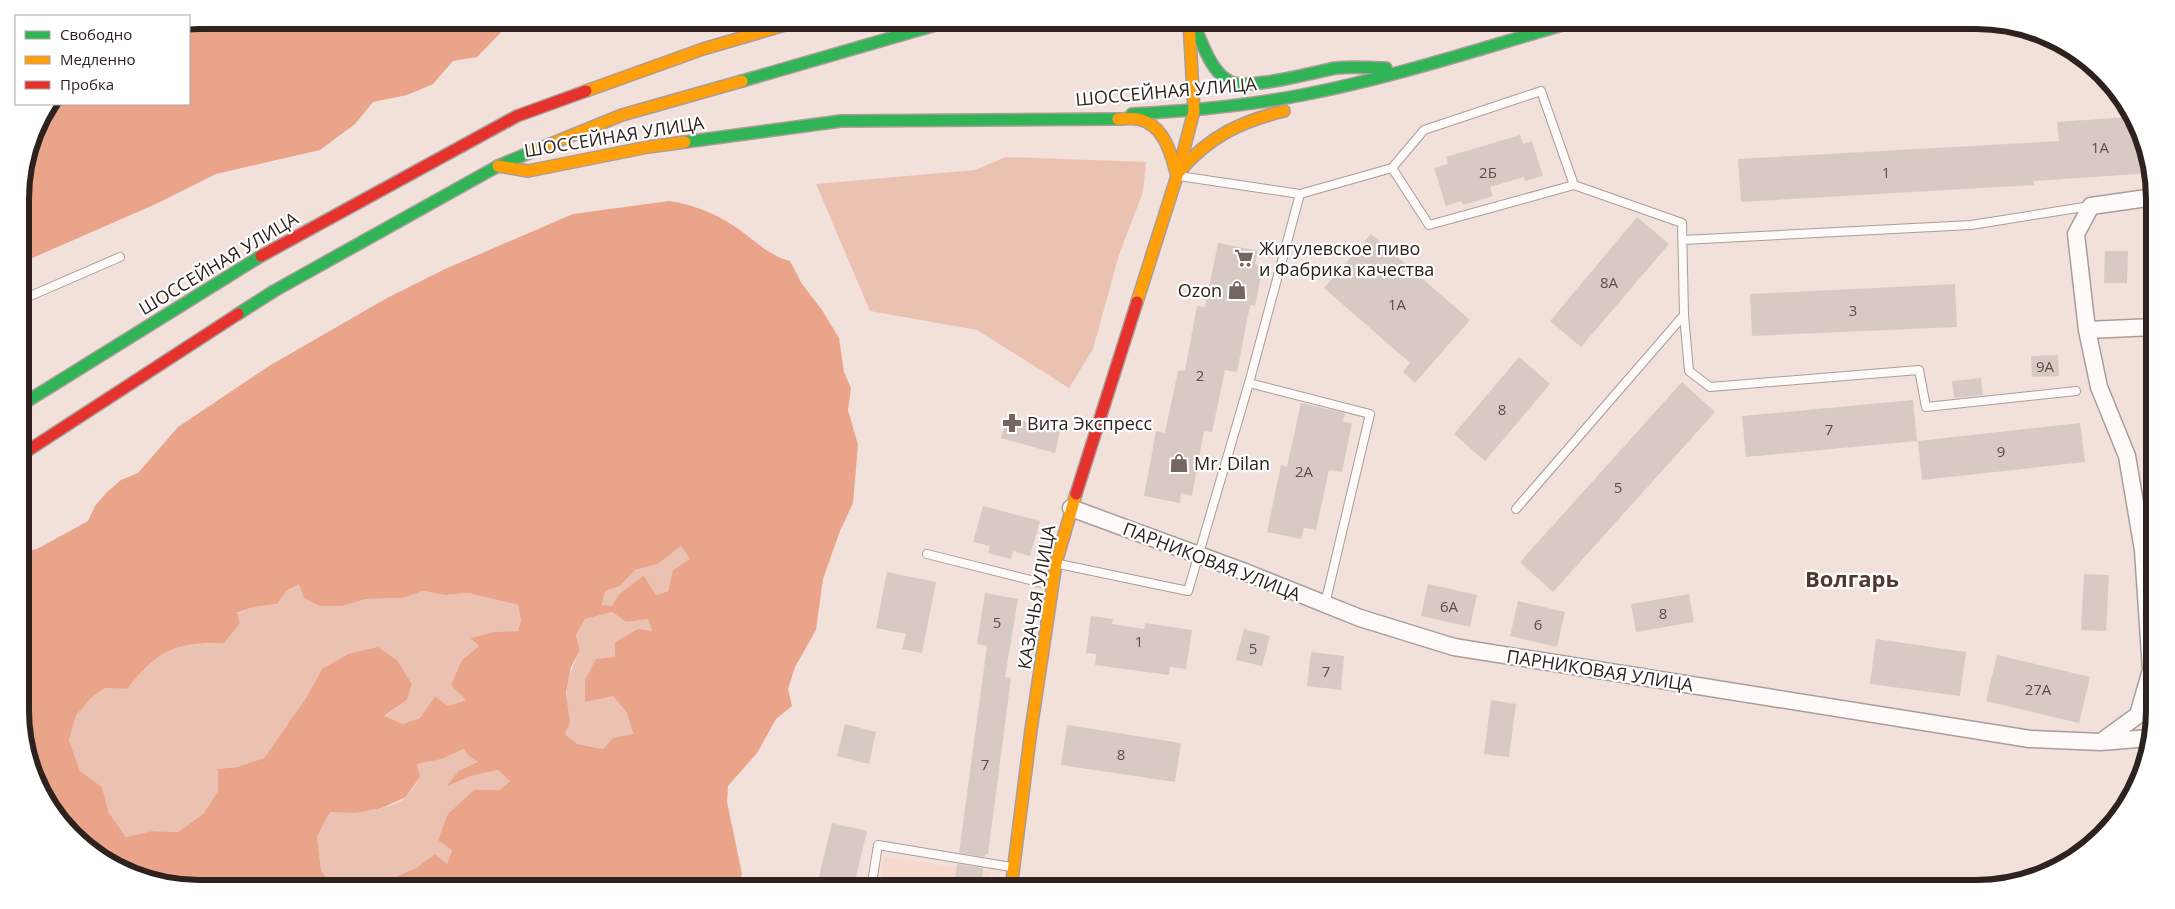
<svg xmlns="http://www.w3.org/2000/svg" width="2175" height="909" font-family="'Open Sans',sans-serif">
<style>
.built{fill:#f6d8cd}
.green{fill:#ebc2b2}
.water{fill:#e9a48a;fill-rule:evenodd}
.building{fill:#d7c9c4}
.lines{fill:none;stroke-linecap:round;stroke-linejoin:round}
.lane-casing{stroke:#aa9d99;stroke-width:10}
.street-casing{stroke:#aa9d99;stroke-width:19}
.fast-casing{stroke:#aa9d99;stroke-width:14}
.slow-casing{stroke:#aa9d99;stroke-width:14}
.jam-casing{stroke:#aa9d99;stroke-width:14}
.lane{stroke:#fdfaf9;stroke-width:8}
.street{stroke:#fdfaf9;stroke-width:16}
.fast{stroke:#30b455;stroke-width:11}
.slow{stroke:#ff9f0a;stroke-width:11}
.jam{stroke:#e5322d;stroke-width:11}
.labels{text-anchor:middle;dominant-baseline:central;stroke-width:4.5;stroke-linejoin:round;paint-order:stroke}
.number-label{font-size:15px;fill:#5a4e49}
.street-label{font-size:18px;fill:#2e221e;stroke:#fff}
.poi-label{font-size:18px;fill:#2e221e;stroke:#fff;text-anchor:start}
.district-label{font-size:22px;font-weight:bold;fill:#51372e;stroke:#fff}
.rim{fill:none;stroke:#2e221e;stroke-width:6}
</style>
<rect width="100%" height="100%" fill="#f2e1da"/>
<path class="built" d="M884,857L991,872L989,889H879Z"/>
<path class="green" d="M1006,157L1146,162L1143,192L1119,255L1093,349L1069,388L977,330L870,311L816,184L975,170Z
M681,546L691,559L673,570L668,591L656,595L644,577L619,594L612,606H602L605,591L620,586L635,570L658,564Z
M299,584L342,606L366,599L403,598L423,591L445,595L468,593L518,605L521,620L518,631L494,632L470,638L479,646L462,660L467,700L448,706L435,696L420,718L403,724L384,717L407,700L412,684L397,660L378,647L322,669L306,698L264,758L237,767L218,769V791L205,812L178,832L152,831L126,837L109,813L102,787L80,771L69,740L76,714L92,697L105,688L127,689C157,651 175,643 224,643L237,614L253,607L277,604L286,591Z
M612,612L626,622L648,619L652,631L616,657L613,696L627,713L633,735L613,738L603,749L577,744L565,734C574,715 565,710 567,691C568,676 574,663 580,650L576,635L585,619Z
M465,749L469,756L478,762L458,771L448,785L471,776L498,770L510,781L501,790H474L447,864L435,854L416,868L384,882L374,889H335L321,870L317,837L330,812C351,813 389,812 406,797C412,792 416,783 420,777L417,764L442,759Z"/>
<path class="water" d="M199,20H513L477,57L453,61L433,84L407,95L373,102L355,124L320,150L216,174L158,203L21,263L20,187L38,120L51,104H189V22Z
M669,201C691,204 712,212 731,224C751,236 766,255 790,261L802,284L822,310L839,338L844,372L851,388L848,410L858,445L853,503L840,531L823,579L816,630L795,667L788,689L792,706L776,719L757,753L728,786L727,802L742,874L736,889H374L384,882L416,868L435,854L447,864L452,850L438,840L448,814L474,790H500L510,781L498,770L471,776L447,786L458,771L478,762L469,756L464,749L442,759L417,764L420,777L406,797L382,808L356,813L330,812L317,837L321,870L335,889H199L131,875L57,819L22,734L21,553L37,549L88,521L95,506L106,493L121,480L138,473L178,427L269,366L387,298L445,269L573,214ZM681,546L690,559L673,570L668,591L656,595L644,576L619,594L612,606L602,605L605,591L620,586L635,570L658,564ZM299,584L304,598L320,606H342L366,599L403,598L423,591L445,595L468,593L518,605L521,620L518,631L494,632L470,638L479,646L462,660L451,685L466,700L448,706L435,696L420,718L403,724L384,716L407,700L412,684L397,660L378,647L348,654L322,669L306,698L264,758L237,767L218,769V791L204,813L178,832L152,831L126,837L109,813L102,787L80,771L69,740L76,715L92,697L105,688L127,689C157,651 175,642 224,643L240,623L237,613L253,607L277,604L286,591ZM612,612L626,622L648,619L652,631L638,629L615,642V657L596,659L585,680V702L613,696L627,713L633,734L613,738L603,749L577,744L565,734L570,722L566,693L571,667L580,650L576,635L585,619Z"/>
<path class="building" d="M2129,117L2152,173L2034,181V185L1741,202L1738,159L2059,141L2057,122Z
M1520,135L1523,144L1532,141L1543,176L1525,181L1524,177L1490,187L1493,196L1463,205L1461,201L1446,206L1434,168L1448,164L1446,157Z
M1637,217L1669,244L1581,347L1550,321Z
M1371,234L1470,320L1415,383L1403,372L1410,363L1324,288Z
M1218,243L1258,251L1255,264L1263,266L1255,306L1250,305L1237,372L1225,370L1212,432L1204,431L1192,496L1181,493L1180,503L1144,496L1156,431L1165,433L1178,371L1185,370L1197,306L1205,307Z
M2105,251H2128L2127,283H2104Z
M1955,284L1957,327L1752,336L1750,294Z
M2058,355L2059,376L2032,377L2031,356Z
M1519,357L1550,384L1485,461L1454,434Z
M1981,378L1983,395L1954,398L1952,381Z
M1682,382L1715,412L1553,592L1520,562Z
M1913,400L1917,441L1746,457L1742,416Z
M1301,403L1345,413L1343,422L1352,423L1342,472L1329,470L1316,530L1304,528L1301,539L1267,532L1281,465L1287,467Z
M1007,417L1060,431L1055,453L1001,438Z
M2080,423L2085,462L1922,480L1918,441Z
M983,506L1040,521L1030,556L1013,551L1011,559L988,553L990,546L973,542Z
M887,572L936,582L922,653L902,649L906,634L876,628Z
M2084,574L2109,575L2106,631L2081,630Z
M1428,584L1477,595L1470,627L1421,616Z
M985,593L1018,599L1005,677L1011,678L988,854H985V857L959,853L987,646L977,644Z
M1689,594L1694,622L1636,632L1631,604Z
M1518,601L1565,612L1557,647L1510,636Z
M1091,616L1113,619L1112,624L1144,629L1145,623L1192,630L1186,669L1170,667L1169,675L1095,665L1096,654L1086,653Z
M1244,629L1270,636L1262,666L1236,660Z
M1876,639L1966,652L1960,696L1870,684Z
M1311,652L1344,656L1341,690L1307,686Z
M1997,655L2090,677L2079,723L1986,701Z
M1491,700L1516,704L1509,757L1484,754Z
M845,724L876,732L869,764L837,756Z
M1067,725L1181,743L1175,782L1061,765Z
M832,823L867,831L853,889H816Z
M957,864L983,868L981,889H954Z"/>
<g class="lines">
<g class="lane-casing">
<path id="lane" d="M1574,185L1682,223L1684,315L1689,371L1710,387L1919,370L1926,407L2076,391
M1300,194L1392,168L1424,130L1541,91L1574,185L1429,225L1392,168
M1683,240L1971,225L2090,206
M21,300L120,257
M1249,383L1370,414L1325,604
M1516,509L1684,315
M927,554L1050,585
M1059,564L1188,591L1249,383L1300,194L1179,176
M871,889L878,845L1011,867"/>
</g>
<g class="street-casing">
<path id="street" d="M2087,330L2154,327
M1071,508L1245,572L1360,618L1454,647L2030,739L2101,742L2149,738
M2101,742L2138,715L2151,670L2143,550L2127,456L2099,387L2087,330L2076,234L2091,206L2154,197"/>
</g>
<g class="fast-casing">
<path id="fast" d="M1193,23C1202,41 1210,71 1229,81C1247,91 1314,72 1336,68C1352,66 1370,68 1386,68
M742,81L953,20
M1132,114C1189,111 1246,106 1302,95C1396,77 1488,46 1580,20
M685,142L841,121L1118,119
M238,314L274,291L498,166L531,152
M21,405L261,256"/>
</g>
<g class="slow-casing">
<path id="slow" d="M586,91L703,49L802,20
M1118,119C1125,119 1132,118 1138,119C1165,125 1171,154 1177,176
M531,152L622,115L742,81
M498,166L528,171L648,147L685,142
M1180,171C1208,137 1242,121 1284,111
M1137,302L1177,176L1194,111L1189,20
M1011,889L1031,730L1056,563L1076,494"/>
</g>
<g class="jam-casing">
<path id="jam" d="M261,256L517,116L586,91
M21,455L238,314
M1076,494L1137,302"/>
</g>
<use href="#lane" class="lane"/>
<use href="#street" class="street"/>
<use href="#fast" class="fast"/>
<use href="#slow" class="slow"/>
<use href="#jam" class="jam"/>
</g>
<defs>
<g id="supermarket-bare" transform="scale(1.5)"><path d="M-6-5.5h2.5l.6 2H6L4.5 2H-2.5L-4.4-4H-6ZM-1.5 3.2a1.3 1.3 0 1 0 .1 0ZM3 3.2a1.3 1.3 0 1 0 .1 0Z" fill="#736560" stroke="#fff" stroke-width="2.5" paint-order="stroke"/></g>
<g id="shop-bare" transform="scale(1.5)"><path d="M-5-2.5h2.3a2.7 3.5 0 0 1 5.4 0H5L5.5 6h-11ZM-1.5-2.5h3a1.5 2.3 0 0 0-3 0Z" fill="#736560" stroke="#fff" stroke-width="2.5" paint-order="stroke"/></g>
<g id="pharmacy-bare" transform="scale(1.5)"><path d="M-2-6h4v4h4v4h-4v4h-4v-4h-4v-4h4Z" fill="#736560" stroke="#fff" stroke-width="2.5" paint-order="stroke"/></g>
</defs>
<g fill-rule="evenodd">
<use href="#supermarket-bare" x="1244" y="258"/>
<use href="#shop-bare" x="1237" y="290"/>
<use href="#pharmacy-bare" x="1012" y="423"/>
<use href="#shop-bare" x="1179" y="463"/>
</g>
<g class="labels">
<g class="number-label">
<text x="2100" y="147">1А</text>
<text x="1488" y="172">2Б</text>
<text x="1886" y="172">1</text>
<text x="1609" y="282">8А</text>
<text x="1397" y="304">1А</text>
<text x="1853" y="310">3</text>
<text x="2045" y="366">9А</text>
<text x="1200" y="375">2</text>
<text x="1502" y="409">8</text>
<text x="1829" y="429">7</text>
<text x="2001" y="451">9</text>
<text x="1304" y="471">2А</text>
<text x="1618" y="487">5</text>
<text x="1449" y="606">6А</text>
<text x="1663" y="613">8</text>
<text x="997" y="622">5</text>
<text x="1538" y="624">6</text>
<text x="1139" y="641">1</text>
<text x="1253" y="648">5</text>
<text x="1326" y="671">7</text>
<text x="2038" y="689">27А</text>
<text x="1121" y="754">8</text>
<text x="985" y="764">7</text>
</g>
<g class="street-label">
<text transform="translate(1166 91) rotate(-5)">ШОССЕЙНАЯ УЛИЦА</text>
<text transform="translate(614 136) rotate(-9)">ШОССЕЙНАЯ УЛИЦА</text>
<text transform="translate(218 263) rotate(-31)">ШОССЕЙНАЯ УЛИЦА</text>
<text transform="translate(1212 561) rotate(21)">ПАРНИКОВАЯ УЛИЦА</text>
<text transform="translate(1036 597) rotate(-80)">КАЗАЧЬЯ УЛИЦА</text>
<text transform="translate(1600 670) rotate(9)">ПАРНИКОВАЯ УЛИЦА</text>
</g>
<g class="poi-label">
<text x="1259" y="248">Жигулевское пиво<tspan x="1259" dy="21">и Фабрика качества</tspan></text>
<text x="1222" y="290" text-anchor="end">Ozon</text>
<text x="1027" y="423">Вита Экспресс</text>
<text x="1194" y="463">Mr. Dilan</text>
</g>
<g class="district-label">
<text x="1852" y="578">Волгарь</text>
</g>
</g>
<path d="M0 0H2175V909H0ZM199 29H1976A170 170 0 0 1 2146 199V710A170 170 0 0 1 1976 880H199A170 170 0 0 1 29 710V199A170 170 0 0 1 199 29Z" fill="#fff" fill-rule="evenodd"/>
<path class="rim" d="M199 29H1976A170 170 0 0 1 2146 199V710A170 170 0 0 1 1976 880H199A170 170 0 0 1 29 710V199A170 170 0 0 1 199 29Z"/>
<rect x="15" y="15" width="175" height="90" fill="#ffffff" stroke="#aba7a5"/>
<rect x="25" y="31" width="25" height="8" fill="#30b455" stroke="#aba7a5"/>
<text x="60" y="40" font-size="15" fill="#2e221e">Свободно</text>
<rect x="25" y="56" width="25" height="8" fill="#ff9f0a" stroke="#aba7a5"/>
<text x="60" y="65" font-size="15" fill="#2e221e">Медленно</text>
<rect x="25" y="81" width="25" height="8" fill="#e5322d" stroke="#aba7a5"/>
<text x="60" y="90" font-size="15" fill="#2e221e">Пробка</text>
</svg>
